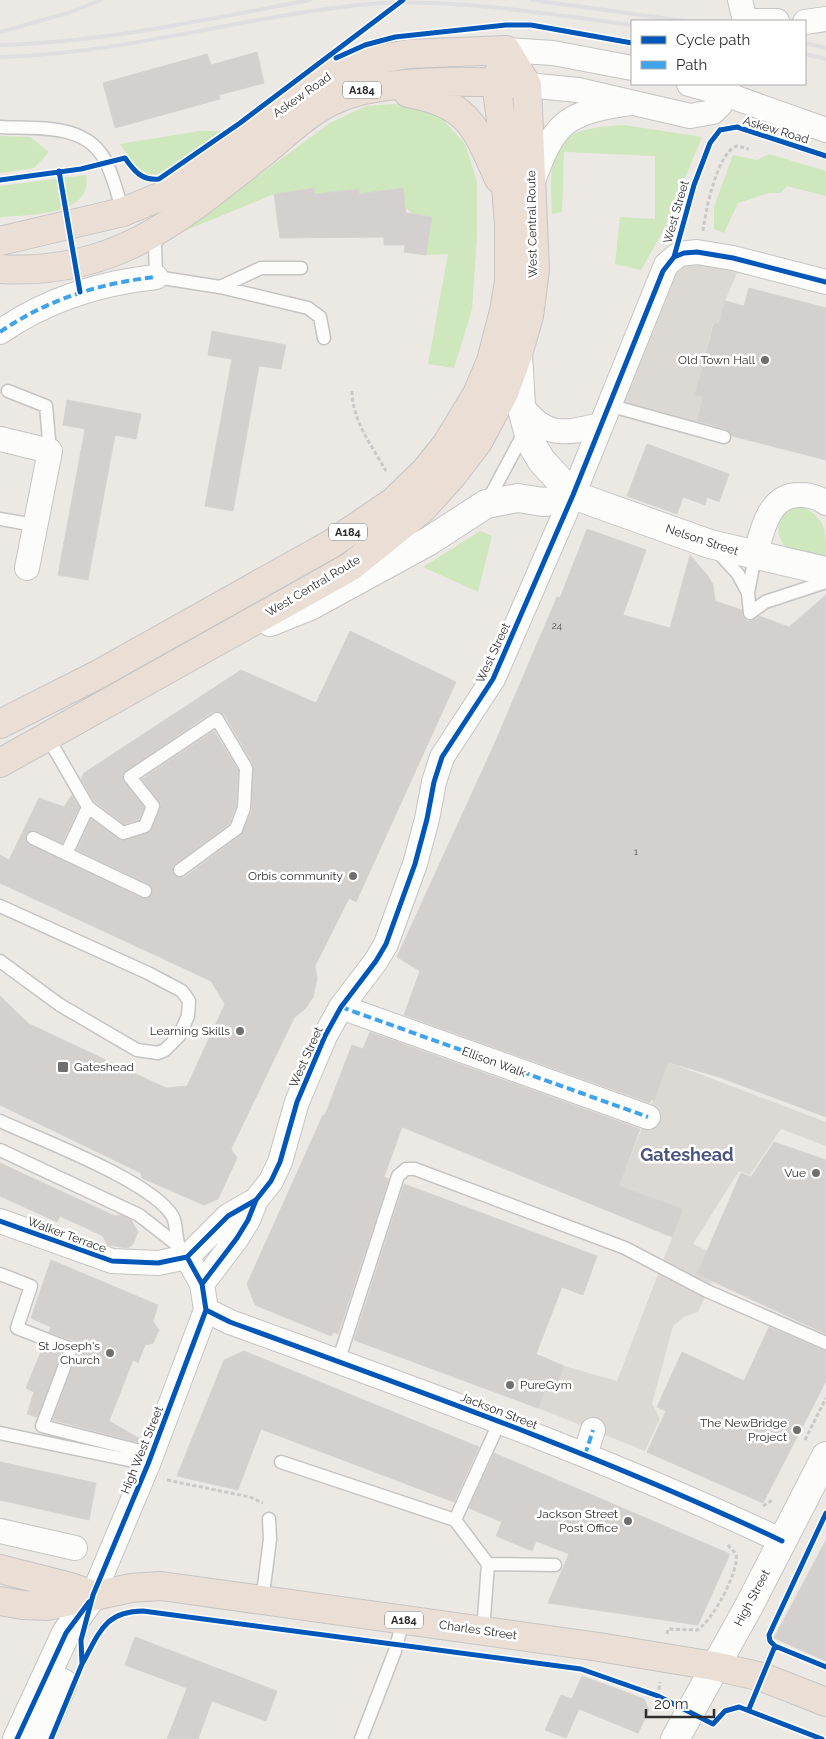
<svg xmlns="http://www.w3.org/2000/svg" width="826" height="1739" font-family="Raleway,sans-serif">
<style>
.green{fill:#cee7bc}
.plaza{fill:#dcd8d4}
.building{fill:#d3d0cd;stroke:#d7d4d0}
.lines{fill:none;stroke-linecap:round;stroke-linejoin:round}
.lane-casing{stroke:#c5c4c5;stroke-width:15}
.street-casing{stroke:#c5c4c5;stroke-width:26}
.secondary-casing{stroke:#c5c4c5;stroke-width:30}
.highway-casing{stroke:#c6c5c4;stroke-width:30}
.path{stroke:#c9c9c8;stroke-width:3;stroke-dasharray:4 2.5;stroke-linecap:butt}
.lane{stroke:#fcfcfb;stroke-width:12}
.street{stroke:#fcfcfb;stroke-width:24}
.secondary{stroke:#fcfcfb;stroke-width:28}
.highway{stroke:#eaded5;stroke-width:28}
.rail{stroke:#dfdfe1;stroke-width:4}
.quiet{stroke:#3ea3eb;stroke-width:4;stroke-dasharray:8 4;stroke-linecap:butt}
.cycleway-casing{stroke:#fff;stroke-width:8}
.cycleway{stroke:#0057b8;stroke-width:5}
.poi-dot{fill:#706f6e;stroke:#fff;stroke-width:2}
.labels{text-anchor:middle;dominant-baseline:central;stroke-width:5;stroke-linejoin:round;paint-order:stroke}
.number-label{font-size:10px;fill:#585756}
.shield{fill:#fff;stroke:#6d6d6d;stroke-width:1}
.shield-label{font-size:11px;font-weight:bold;fill:#2e2e2e}
.street-label{font-size:12px;fill:#2e2e2e;stroke:#fff}
.poi-label{font-size:12px;fill:#2e2e2e;stroke:#fff;text-anchor:end}
.district-label{font-size:18px;font-weight:bold;fill:#4c5681;stroke:#fff}
</style>
<rect width="100%" height="100%" fill="#ece8e4"/>
<path class="green" d="M408,103L439,115L465,144L477,182V236L472,309L454,368L428,364L448,254L426,255L432,217L413,214L406,208L403,189L359,194L358,189L315,194L314,188L274,194L182,232L330,123L366,106Z
M624,125L702,137L664,229L641,270L615,264L620,217L655,219V156L564,152L562,212L552,214C549,147 551,129 624,125Z
M199,131H222L162,173C141,180 131,158 120,144Z
M0,136L30,137L49,152L34,168L0,173Z
M769,154L826,171V196L787,186L780,193H769L738,203L724,233L714,229V207L733,155L757,160Z
M86,175C94,216 28,215 0,217V186Z
M803,507C826,520 826,528 826,557L786,548C775,533 776,524 787,509Z
M480,531L492,536L478,592L423,567Z"/>
<path class="plaza" d="M742,261L725,301L719,324L713,323L695,395L703,397L695,427L608,405L666,265Z
M668,1062L826,1122V1146L781,1129L750,1175L739,1171L693,1244L708,1251L697,1274L712,1281L698,1312L684,1317L673,1326L652,1404L660,1418L645,1451L538,1408L548,1382L557,1385L564,1366L617,1381L683,1209L619,1186Z"/>
<path class="building" d="M257,52L264,83L219,95L220,99L115,128L103,83L207,54L211,65Z
M314,188L315,194L359,189V194L403,188L406,213L432,217L426,255L404,252L405,245H384V237L280,238L274,194Z
M749,288L826,308V460L732,436L726,429L697,421L703,397L695,395L714,323L719,324L725,301L744,306Z
M212,331L286,345L281,369L259,366L233,511L205,506L232,359L208,355Z
M67,400L141,414L136,439L115,435L88,580L58,575L85,429L63,425Z
M647,444L729,474L719,502L707,497L705,505L683,497L677,514L627,496Z
M587,529L646,550L623,615L670,628L690,555L708,576L713,585L715,601L742,610L743,617L747,621H751L759,616L789,627L826,595V1117L719,1077L668,1062L654,1101L651,1099L650,1103L404,1015L420,971L397,957L494,745L557,597L560,598Z
M350,631L456,682L356,902L349,898L315,966L317,979L313,997L306,1008L294,1018L231,1149L237,1158L218,1199L204,1205L142,1178L141,1173L0,1105V996L29,1024L166,1088L187,1086L225,1004L211,981L0,883V855L9,860L39,798L64,807L72,795L79,807L62,843L33,830L26,835L27,843L142,898H149L153,891L148,884L77,850L91,819L121,841L150,832L161,804L142,779L214,731L238,770L236,806L229,824L173,866L174,875L180,878L185,877L241,835L252,811L253,764L224,714L217,711L212,712L123,773L124,782L144,807L139,819L124,824L94,801L81,779L84,773L241,670L316,703Z
M370,1032L640,1129L619,1186L683,1209L672,1237L402,1127L384,1177L389,1179L338,1334L333,1332L331,1336L255,1305L247,1284L323,1115H325L352,1045L363,1049Z
M774,1142L826,1160V1334L697,1274L741,1173L751,1177Z
M0,1163L115,1216L121,1215L131,1220L138,1232L133,1244L128,1248L107,1245L103,1236L60,1216L57,1222L0,1196Z
M404,1184L597,1256L583,1295L562,1287L536,1354L564,1366L557,1385L548,1382L538,1408L354,1340Z
M51,1260L158,1305L153,1321L159,1330L153,1343L145,1345L138,1363L133,1360L109,1421L142,1440L141,1443L53,1420L79,1348L74,1341L49,1332L51,1327L31,1318Z
M769,1327L826,1351V1381L763,1503L647,1452L666,1411L657,1407L682,1352L744,1381Z
M43,1347L61,1354L37,1417L27,1414L34,1392L26,1388Z
M244,1351L479,1447L454,1502L261,1429L238,1490L177,1476L224,1360Z
M494,1453L730,1554L698,1625L548,1603L569,1554L536,1541L532,1551L496,1536L502,1522L469,1508Z
M0,1462L96,1483L89,1520L0,1500Z
M826,1540V1661L774,1638Z
M135,1637L277,1691L266,1721L212,1701L198,1739H167L187,1688L125,1665Z
M582,1676L644,1699L649,1710L638,1733L579,1709L566,1738L545,1730L561,1695L572,1699Z"/>
<g class="lines">
<g class="lane-casing">
<path id="lane" d="M0,127C39,129 88,122 107,164C114,179 118,196 123,212
M160,233L155,245L156,277L220,287L308,308L320,317L324,338
M220,287L261,268H301
M8,391L46,406L50,451
M608,405L724,437
M486,504L525,431
M0,519L34,525
M717,551L738,574L748,593
M755,556L748,593L750,613L765,602L826,582
M47,736L88,807L123,833L145,826L153,806L130,777L217,719L246,768L244,808L236,829L180,870
M33,838L145,891
M66,854L88,807
M0,906L148,973L182,991L189,1001L188,1016L179,1036L165,1050L158,1053L137,1050L60,1005L0,961
M0,1121C39,1139 154,1182 173,1217C176,1223 176,1235 178,1243
M0,1150L139,1215L180,1247
M0,1274L31,1286L17,1328L71,1349L42,1426L152,1454
M338,1362L398,1176L406,1169H415L625,1248L707,1291L826,1343
M0,1433L148,1464
M281,1462L455,1520L488,1564L483,1631
M455,1520L500,1421
M488,1564L555,1565
M262,1602L270,1539L269,1519
M361,1739L395,1651L403,1620"/>
</g>
<g class="street-casing">
<path id="street" d="M740,0L745,21
M745,21H777
M805,22L826,19
M506,50L553,53L632,68
M689,84L725,94L826,130
M527,85L578,90L690,116L713,112L720,105L728,84
M533,181C554,124 564,113 625,104
M0,332C46,300 100,283 156,277
M521,405C545,438 564,434 600,425
M0,439L50,451L27,568
M755,556C762,532 768,494 800,495C810,495 818,497 826,503
M341,1007L648,1117
M0,1221L112,1261L158,1263L187,1257
M187,1257L228,1216L256,1200
M202,1284L237,1238L248,1220L256,1200L271,1181L280,1162L297,1102L325,1036L341,1007L376,961L386,944L415,864L427,819L434,782L442,757L493,679L573,495L666,265L679,254L697,252L733,258L826,282
M206,1310L230,1322C416,1390 603,1456 782,1541
M585,1455L593,1430
M0,1531L75,1548
M93,1595L148,1464L206,1310L202,1284L187,1257"/>
</g>
<g class="secondary-casing">
<path id="secondary" d="M518,354L521,405L531,443L541,460L573,495L710,544L826,571
M270,622L310,606L429,541L486,504L518,498L543,502L554,501L573,495
M17,1739L66,1633L93,1595
M39,1739L63,1683
M675,1739L749,1606L826,1456"/>
</g>
<g class="highway-casing">
<path id="highway" d="M408,93C469,104 475,126 499,179
M0,241L123,212L164,195L211,164L326,77L357,63L409,54L506,50
M0,269C117,276 180,218 265,151C288,132 311,109 339,98C379,80 470,80 515,84
M0,724L97,675L331,544L393,502L425,471L446,445L477,394L491,361L504,311L509,281V225L501,120L496,82L506,50
M0,763L350,567L422,509L452,476L478,442L504,393L518,354L529,316L535,270L527,85L506,50
M0,1569L67,1586L93,1595
M0,1601L23,1605L47,1606L131,1588L161,1586L599,1647L714,1666L762,1677L826,1702"/>
</g>
<path class="path" d="M703,231C705,213 717,152 737,146L749,149
M352,391C352,420 372,446 386,471
M805,1440L826,1398
M167,1480L250,1497L263,1503
M763,1506L774,1499
M667,1634L668,1629L697,1630C712,1622 740,1570 736,1554L727,1544
M658,1696L660,1682"/>
<use href="#lane" class="lane"/>
<use href="#street" class="street"/>
<use href="#secondary" class="secondary"/>
<use href="#highway" class="highway"/>
<path class="rail" d="M532,0L685,21
M0,32L68,13L101,0
M805,43L826,48
M0,45C106,42 207,19 310,0
M805,54L826,59
M0,57C129,54 252,13 381,3C464,0 550,14 632,25"/>
<path class="quiet" d="M0,332C46,300 100,283 156,277
M341,1007L648,1117
M585,1455L593,1430"/>
<g class="cycleway-casing">
<path id="cycleway" d="M336,58L365,45L395,37L506,25H531L632,43
M720,130L737,127L826,156
M59,171L80,292
M0,180L81,169L125,158C134,171 142,181 159,179L240,123L403,0
M674,257L684,253L697,252L733,258L826,282
M0,1221L112,1261L158,1263L187,1257
M187,1257L228,1216L256,1200
M202,1284L237,1238L248,1220L256,1200L271,1181L280,1162L297,1102L325,1036L341,1007L376,961L386,944L415,864L427,819L434,782L442,757L493,679L573,495L663,271L674,257L694,185L710,143L720,130
M206,1310L230,1322C416,1390 603,1456 782,1541
M826,1513L769,1635L770,1641L775,1646L826,1667
M82,1664C99,1634 104,1611 143,1611L581,1669L658,1696L713,1724L725,1711L739,1707L822,1739
M749,1709L775,1646
M17,1739L66,1633L89,1602
M51,1739L82,1664L81,1640L93,1595L148,1464L206,1310L202,1284L187,1257"/>
</g>
<use href="#cycleway" class="cycleway"/>
</g>
<g class="poi-dot">
<circle cx="765" cy="360" r="5"/>
<circle cx="353" cy="876" r="5"/>
<circle cx="240" cy="1031" r="5"/>
<rect x="57" y="1061" width="12" height="12" rx="2.5"/>
<circle cx="816" cy="1173" r="5"/>
<circle cx="110" cy="1353" r="5"/>
<circle cx="510" cy="1385" r="5"/>
<circle cx="797" cy="1430" r="5"/>
<circle cx="628" cy="1521" r="5"/>
</g>
<g class="labels">
<g class="number-label">
<text x="557" y="625">24</text>
<text x="636" y="851">1</text>
</g>
<g class="shield">
<rect x="343" y="81.5" width="38" height="17" rx="4"/>
<rect x="329" y="523.5" width="38" height="17" rx="4"/>
<rect x="385" y="1611.5" width="38" height="17" rx="4"/>
</g>
<g class="shield-label">
<text x="362" y="90">A184</text>
<text x="348" y="532">A184</text>
<text x="404" y="1620">A184</text>
</g>
<g class="street-label">
<text transform="translate(302 95) rotate(-35)">Askew Road</text>
<text transform="translate(776 130) rotate(17)">Askew Road</text>
<text transform="translate(676 212) rotate(-74)">West Street</text>
<text transform="translate(532 224) rotate(-91)">West Central Route</text>
<text transform="translate(702 540) rotate(18)">Nelson Street</text>
<text transform="translate(313 586) rotate(-31)">West Central Route</text>
<text transform="translate(493 653) rotate(-65)">West Street</text>
<text transform="translate(306 1057) rotate(-66)">West Street</text>
<text transform="translate(494 1062) rotate(20)">Ellison Walk</text>
<text transform="translate(67 1235) rotate(20)">Walker Terrace</text>
<text transform="translate(499 1411) rotate(21)">Jackson Street</text>
<text transform="translate(142 1450) rotate(-68)">High West Street</text>
<text transform="translate(752 1598) rotate(-62)">High Street</text>
<text transform="translate(478 1630) rotate(8)">Charles Street</text>
</g>
<g class="poi-label">
<text x="755" y="360">Old Town Hall</text>
<text x="343" y="876">Orbis community</text>
<text x="230" y="1031">Learning Skills</text>
<text x="74" y="1067" text-anchor="start">Gateshead</text>
<text x="806" y="1173">Vue</text>
<text x="100" y="1346">St Joseph's<tspan x="100" dy="14">Church</tspan></text>
<text x="520" y="1385" text-anchor="start">PureGym</text>
<text x="787" y="1423">The NewBridge<tspan x="787" dy="14">Project</tspan></text>
<text x="618" y="1514">Jackson Street<tspan x="618" dy="14">Post Office</tspan></text>
</g>
<g class="district-label">
<text x="687" y="1154">Gateshead</text>
</g>
</g>
<rect x="631" y="20" width="175" height="65" fill="#ffffff" stroke="#ababab"/>
<rect x="641" y="36" width="25" height="8" fill="#0057b8" stroke="#ababab"/>
<text x="676" y="45" font-size="15" fill="#2e2e2e">Cycle path</text>
<rect x="641" y="61" width="25" height="8" fill="#3ea3eb" stroke="#ababab"/>
<text x="676" y="70" font-size="15" fill="#2e2e2e">Path</text>
<path d="M646 1709v8h68v-8" fill="none" stroke="#2e2e2e" stroke-width="2.5"/>
<text x="654" y="1709" font-size="15" fill="#2e2e2e" stroke="#ffffff" stroke-width="4" paint-order="stroke">20 m</text>
</svg>
